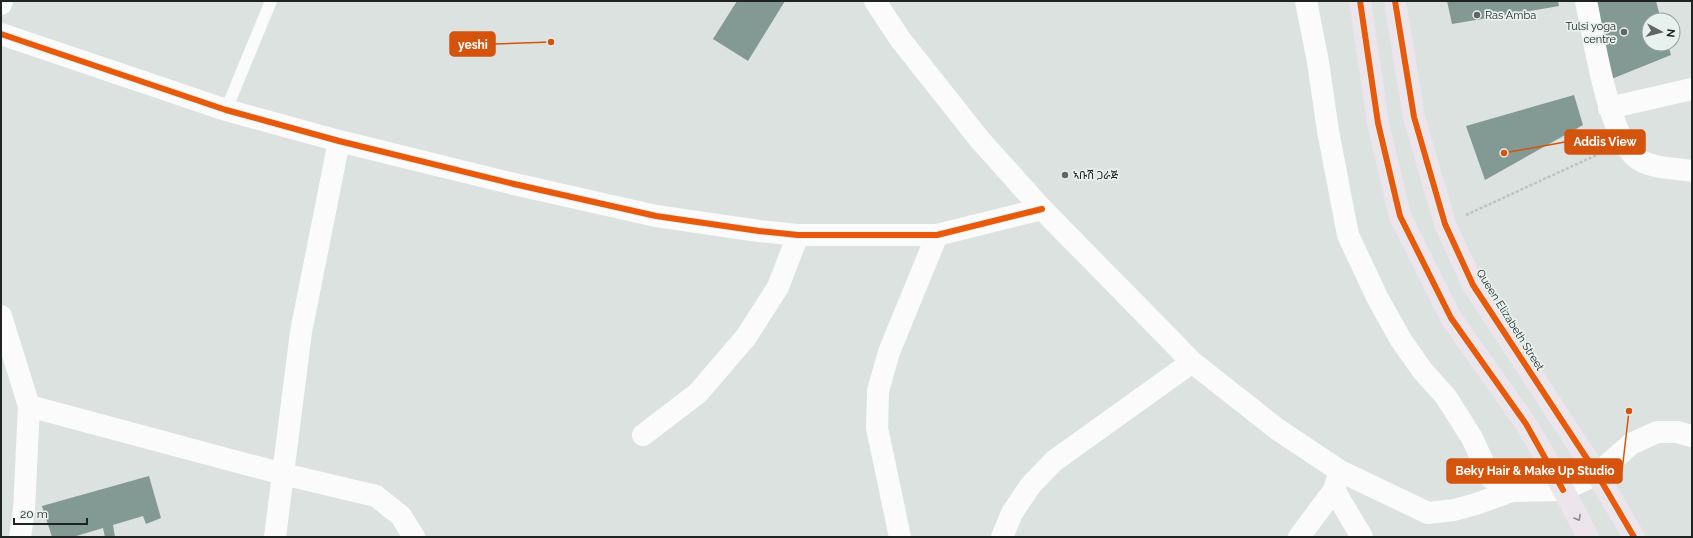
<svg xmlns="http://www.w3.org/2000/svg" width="1693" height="538" font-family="Raleway,'Noto Sans Ethiopic',sans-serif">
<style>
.building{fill:#839a94}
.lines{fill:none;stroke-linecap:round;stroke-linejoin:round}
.path{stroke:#c0c1c1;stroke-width:2.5;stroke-dasharray:3 2;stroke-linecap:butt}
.lane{stroke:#fafbfa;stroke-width:12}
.street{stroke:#fafbfa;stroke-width:22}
.secondary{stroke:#fafbfa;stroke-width:22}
.primary{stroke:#ece5ec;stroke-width:22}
.cycleway-casing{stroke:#e7f1ed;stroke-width:8}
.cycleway{stroke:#e8590c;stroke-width:6}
.oneway{stroke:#908e91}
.poi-dot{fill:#616664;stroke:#e7f1ed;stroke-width:1.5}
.labels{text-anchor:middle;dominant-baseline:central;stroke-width:3.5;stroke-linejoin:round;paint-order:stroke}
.poi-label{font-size:11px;fill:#1f2321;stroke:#e7f1ed;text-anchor:start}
.street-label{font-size:11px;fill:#1f2321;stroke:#e7f1ed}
.leader{fill:none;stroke:#d4540e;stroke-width:1.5}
.callout-dot{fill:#d4540e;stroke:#e7f1ed;stroke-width:1.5}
.callout{fill:#d4540e;stroke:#d4540e;stroke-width:1.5}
.callout-label{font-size:12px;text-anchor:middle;font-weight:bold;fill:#fff}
</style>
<rect width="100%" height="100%" fill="#dce2df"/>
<path class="building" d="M737,1H785L748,61L713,39Z
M1447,1H1558L1559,6L1452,24Z
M1591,1H1656L1661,20H1649V44H1668L1671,55L1609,80Z
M1574,95L1583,125L1485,180L1466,126Z
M149,476L161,518L146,524L143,516L113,525L115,537H105L103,528L73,537H52L42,506Z"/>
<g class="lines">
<path class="path" d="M1466,215L1603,152"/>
<path class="lane" d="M226,110L271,1"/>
<path class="street" d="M875,1L900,39L980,140L1042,209L1155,324L1192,362L1277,429L1340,471L1428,513L1454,510L1476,504L1512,491L1563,490L1597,474L1631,444L1657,432H1677L1692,436
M1306,1L1318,62L1328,131L1348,235L1378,299L1401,340L1422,370L1446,397L1472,438L1490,477L1512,491
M1586,1C1594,37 1608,139 1638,159C1653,169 1675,168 1692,171
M1,34L226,110L339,141L514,184L656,216L759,231L798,235H937L1042,209
M1609,108L1692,89
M1,316L29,406L283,474L376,496L401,516L414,537
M643,435L698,393L746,337L778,287L798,235
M1334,490L1362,537
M20,537L24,510L29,406
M275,537L301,332L339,141
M900,537L877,428L878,391L889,352L937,235
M1002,537L1012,513L1030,486L1054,461L1192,362
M1299,537L1334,490L1340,471"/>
<path class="secondary" d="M1,4L2,1"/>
<path class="primary" d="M1360,1L1378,123L1400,216L1451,318L1526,424L1553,470L1588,537
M1395,1L1414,117L1445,224L1473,285L1597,474L1634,537"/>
<g class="cycleway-casing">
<path id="cycleway" d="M1360,1L1378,123L1400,216L1451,318L1526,424L1563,490
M1395,1L1414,117L1445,224L1473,285L1597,474L1634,537
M1,34L226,110L339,141L514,184L656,216L759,231L798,235H937L1042,209"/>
</g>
<use href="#cycleway" class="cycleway"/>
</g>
<defs><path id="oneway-chevron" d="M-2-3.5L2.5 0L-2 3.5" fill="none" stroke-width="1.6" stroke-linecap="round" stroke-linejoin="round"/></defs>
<use class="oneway" href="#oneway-chevron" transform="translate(1578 518) rotate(61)"/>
<g class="poi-dot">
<circle cx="1477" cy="15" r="4"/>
<circle cx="1624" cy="32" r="4"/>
<circle cx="1065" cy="175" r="4"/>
</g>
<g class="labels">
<g class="poi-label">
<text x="1485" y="15">Ras Amba</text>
<text x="1616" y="26" text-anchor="end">Tulsi yoga<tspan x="1616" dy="13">centre</tspan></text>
<text x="1073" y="175">ኣቡሽ ጋራጅ</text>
</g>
<g class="street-label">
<text transform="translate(1510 320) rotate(58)">Queen Elizabeth Street</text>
</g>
</g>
<path class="leader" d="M551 42L495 44M1504 153L1565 142M1629 411L1622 471"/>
<g class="callout-dot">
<circle cx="551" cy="42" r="4"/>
<circle cx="1504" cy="153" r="4"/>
<circle cx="1629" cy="411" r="4"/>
</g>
<g class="callout">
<rect x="450" y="32" width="45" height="24" rx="4"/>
<rect x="1565" y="130" width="80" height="24" rx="4"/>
<rect x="1447" y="459" width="175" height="24" rx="4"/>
</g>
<g class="callout-label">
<text x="473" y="49">yeshi</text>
<text x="1605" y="146">Addis View</text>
<text x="1535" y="475">Beky Hair &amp; Make Up Studio</text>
</g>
<rect width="1693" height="538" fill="none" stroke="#1f2321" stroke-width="4"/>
<g transform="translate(1661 32) rotate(97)"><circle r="19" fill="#e7f1ed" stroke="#979f9b"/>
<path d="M0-3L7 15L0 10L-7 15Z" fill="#616664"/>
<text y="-6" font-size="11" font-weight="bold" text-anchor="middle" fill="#1f2321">N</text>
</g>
<path d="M14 518v6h73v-6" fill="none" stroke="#1f2321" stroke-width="2"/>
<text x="20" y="518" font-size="12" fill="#1f2321" stroke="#e7f1ed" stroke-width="3" paint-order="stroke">20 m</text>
</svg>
